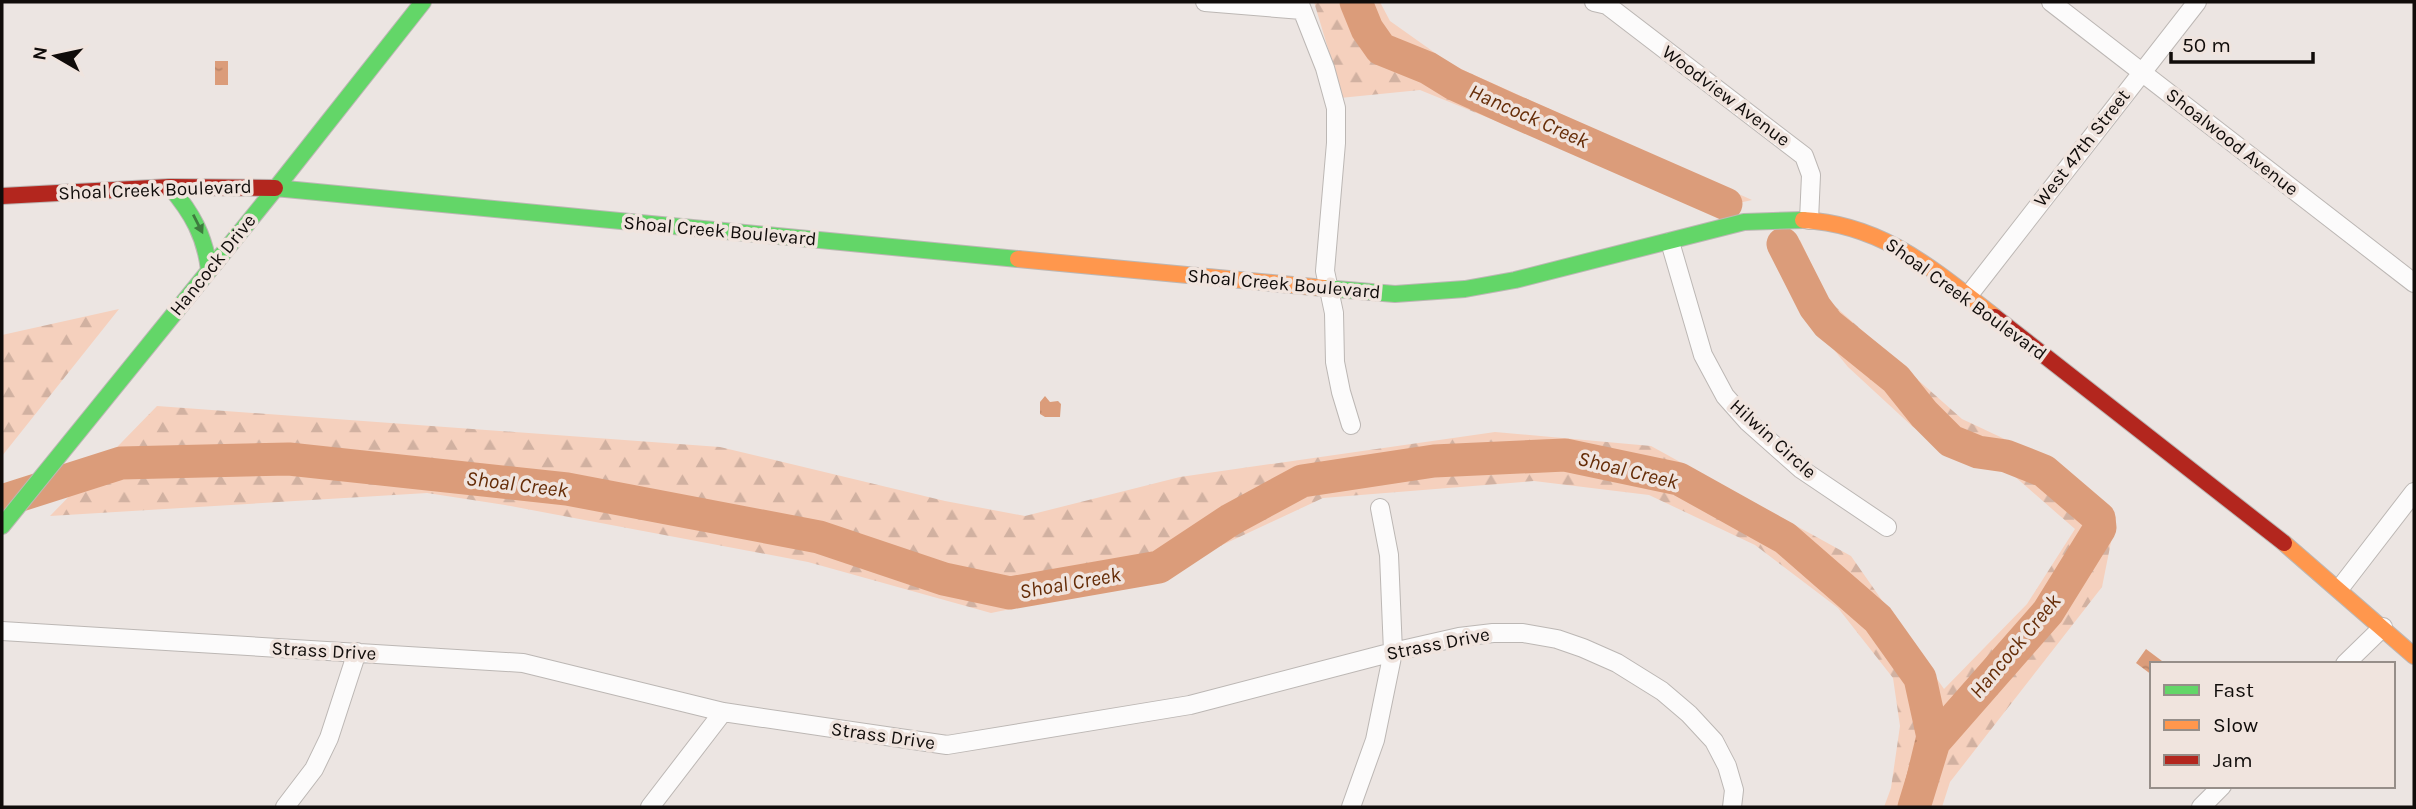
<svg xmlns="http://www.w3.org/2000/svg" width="2416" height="809" font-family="Karla,sans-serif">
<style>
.forest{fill:url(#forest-firs)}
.water{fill:url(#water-ripples)}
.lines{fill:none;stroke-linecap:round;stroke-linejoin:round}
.river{stroke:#db9c7a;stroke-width:33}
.street-casing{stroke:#bcb7b4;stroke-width:20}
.fast-casing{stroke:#bcb7b4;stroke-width:18}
.slow-casing{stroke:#bcb7b4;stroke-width:18}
.jam-casing{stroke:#bcb7b4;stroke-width:18}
.street{stroke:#fcfbfb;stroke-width:18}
.fast{stroke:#63d668;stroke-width:16}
.slow{stroke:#ff974d;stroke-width:16}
.jam{stroke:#b3261e;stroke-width:16}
.oneway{fill:#3e7b3e}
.labels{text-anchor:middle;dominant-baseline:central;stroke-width:7;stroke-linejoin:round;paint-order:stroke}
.street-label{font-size:19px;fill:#100c0a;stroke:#f0e4de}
.water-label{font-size:21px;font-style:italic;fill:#652c07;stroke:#f0e4de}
</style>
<defs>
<pattern id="forest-firs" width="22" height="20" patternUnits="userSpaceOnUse" patternTransform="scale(1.75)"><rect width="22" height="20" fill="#f5d0bd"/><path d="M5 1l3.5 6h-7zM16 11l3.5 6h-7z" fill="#d1b1a1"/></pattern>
<pattern id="water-ripples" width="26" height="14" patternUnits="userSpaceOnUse" patternTransform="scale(1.75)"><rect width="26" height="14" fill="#db9c7a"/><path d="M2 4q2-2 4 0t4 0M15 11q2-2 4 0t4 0" fill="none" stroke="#bb8568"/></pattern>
</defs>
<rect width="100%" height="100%" fill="#ece5e2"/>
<path class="forest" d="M1314,2H1380L1390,21L1452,65L1752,200L1703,211L1667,191L1420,90L1340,98L1339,85Z
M1800,240L1829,301L1962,419L2028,450L2116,517L2102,587L1950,782L1942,807H1884L1891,788L1900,726L1893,678L1838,608L1755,545L1649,495L1534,481L1323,498L1188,561L1156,580L991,613L808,562L505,505L427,493L50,516L157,406L720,447L945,501L1025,516L1180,477L1495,432L1651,446L1851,556L1944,689L2027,604L2075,529L2013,475L1976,461L1913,427L1848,367L1799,307L1770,250Z
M119,309L2,456V335Z"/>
<path class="water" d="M215,61H228V85H215Z
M1045,396L1050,402L1058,401L1061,404L1060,417H1045L1040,414V402Z
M2146,649L2166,664H2152V675L2136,663Z
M1916,736L1945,747L1928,807H1899Z"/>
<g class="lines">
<path class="river" d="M1356,2L1367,29L1381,49L1428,68L1454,84L1509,109L1726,204
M1783,244L1815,307L1828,324L1896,379L1924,414L1951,441L1978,452L2006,456L2044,471L2099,518L2100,528L2048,612L1934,742
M2,501L121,463L289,459L567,489L819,537L944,579L1010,593L1159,567L1230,520L1302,481L1434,461L1565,455L1679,479L1785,538L1878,619L1920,678L1934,742L1914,807"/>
<g class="street-casing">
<path id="street" d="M1205,2L1302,10
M1299,2L1325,68L1336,108V143L1325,271L1334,313L1335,362L1341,392L1351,425
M1594,2L1607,5L1804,156L1811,175L1809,220
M2051,2L2414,283
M1670,242L1703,355L1725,396L1748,422L1801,469L1887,527
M1968,296L2197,2
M2340,588L2414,492
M2,631L523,663L723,712L947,745L1190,705L1393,652L1459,637L1493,633H1523L1557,639L1583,648L1617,663L1662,691L1689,714L1714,741L1727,766L1734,790L1732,807
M2345,664L2383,627
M285,807L314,769L329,738L357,652
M650,807L723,712
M1351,807L1375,740L1393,652L1389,555L1380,508
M2201,807L2222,786"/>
</g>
<g class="fast-casing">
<path id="fast" d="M170,187C192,213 205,236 209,270
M275,188L1018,259
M1324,288L1395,294L1465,289L1515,280L1744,222L1803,220
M2,526L276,188L423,2"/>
</g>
<g class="slow-casing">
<path id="slow" d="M1803,220C1883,224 1935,271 1995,317
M1018,259L1324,288
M2284,543L2414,656"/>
</g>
<g class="jam-casing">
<path id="jam" d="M2,196L170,187L275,188
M1995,317L2284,543"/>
</g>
<use href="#street" class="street"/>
<use href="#fast" class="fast"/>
<use href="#slow" class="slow"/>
<use href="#jam" class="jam"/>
</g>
<defs><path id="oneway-solid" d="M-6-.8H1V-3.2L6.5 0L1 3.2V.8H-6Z" transform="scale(1.75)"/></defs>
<use class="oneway" href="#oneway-solid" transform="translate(198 224) rotate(63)"/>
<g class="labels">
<g class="street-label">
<text transform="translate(1726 96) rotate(37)">Woodview Avenue</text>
<text transform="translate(2232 142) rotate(38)">Shoalwood Avenue</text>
<text transform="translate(2082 148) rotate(-52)">West 47th Street</text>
<text transform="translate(155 190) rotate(-2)">Shoal Creek Boulevard</text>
<text transform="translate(720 231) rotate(5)">Shoal Creek Boulevard</text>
<text transform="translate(213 265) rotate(-51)">Hancock Drive</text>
<text transform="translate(1284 284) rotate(5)">Shoal Creek Boulevard</text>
<text transform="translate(1966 299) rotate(36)">Shoal Creek Boulevard</text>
<text transform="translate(1773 439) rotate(42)">Hilwin Circle</text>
<text transform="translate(1438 644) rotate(-11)">Strass Drive</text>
<text transform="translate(324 651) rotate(3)">Strass Drive</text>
<text transform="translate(883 736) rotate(8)">Strass Drive</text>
</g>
<g class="water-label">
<text transform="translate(1529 116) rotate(24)">Hancock Creek</text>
<text transform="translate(1628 470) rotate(14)">Shoal Creek</text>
<text transform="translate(517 484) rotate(7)">Shoal Creek</text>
<text transform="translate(1070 583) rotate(-10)">Shoal Creek</text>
<text transform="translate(2015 646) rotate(-50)">Hancock Creek</text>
</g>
</g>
<rect width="2416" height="809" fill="none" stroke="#100c0a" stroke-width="7"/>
<rect x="2150" y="662" width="245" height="126" fill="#f0e4de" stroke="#968e89" stroke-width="2"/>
<rect x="2164" y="685" width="35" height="10" fill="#63d668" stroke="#968e89" stroke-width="2"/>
<text x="2213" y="697" font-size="21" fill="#100c0a">Fast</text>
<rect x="2164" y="720" width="35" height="10" fill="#ff974d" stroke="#968e89" stroke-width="2"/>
<text x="2213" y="732" font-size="21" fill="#100c0a">Slow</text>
<rect x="2164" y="755" width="35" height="10" fill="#b3261e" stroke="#968e89" stroke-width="2"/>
<text x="2213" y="767" font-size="21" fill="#100c0a">Jam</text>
<g transform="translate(56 56) rotate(279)" stroke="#f0e4de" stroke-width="5" paint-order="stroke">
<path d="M0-5L12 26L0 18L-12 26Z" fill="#100c0a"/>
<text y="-10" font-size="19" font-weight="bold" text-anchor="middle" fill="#100c0a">N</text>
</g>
<path d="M2171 52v10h142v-10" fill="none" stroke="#100c0a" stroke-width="3.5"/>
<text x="2182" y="52" font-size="21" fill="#100c0a" stroke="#f0e4de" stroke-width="5" paint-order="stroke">50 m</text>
</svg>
